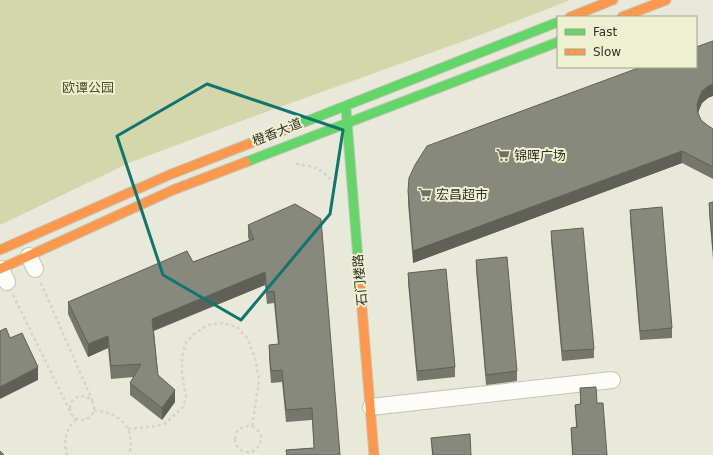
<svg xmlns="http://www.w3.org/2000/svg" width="713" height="455" font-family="'DejaVu Sans','Noto Sans SC',sans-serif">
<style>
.green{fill:#d4d6ac}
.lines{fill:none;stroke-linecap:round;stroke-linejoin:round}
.street-casing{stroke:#c5c5b8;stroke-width:18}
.fast-casing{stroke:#c5c5b8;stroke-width:11}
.slow-casing{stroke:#c5c5b8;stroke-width:11}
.path{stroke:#d3d3cf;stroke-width:2.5;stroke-dasharray:3 3;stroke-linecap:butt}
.street{stroke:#fcfcf9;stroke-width:16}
.fast{stroke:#63d668;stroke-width:9}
.slow{stroke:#ff974d;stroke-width:9}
.wall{fill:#75766c}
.shaded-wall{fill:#5f6058}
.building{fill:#88897d;stroke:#5f6058}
.marked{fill:none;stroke:#0f766e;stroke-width:3;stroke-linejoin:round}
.labels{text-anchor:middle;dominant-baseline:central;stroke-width:4;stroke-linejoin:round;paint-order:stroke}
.park-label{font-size:13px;fill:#4e4f25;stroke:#eef0d2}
.street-label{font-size:13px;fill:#303025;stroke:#eef0d2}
.poi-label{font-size:13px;fill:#303025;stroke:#eef0d2;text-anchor:start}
</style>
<rect width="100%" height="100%" fill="#e8e9d9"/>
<path class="green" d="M0,0H570L475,37L252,117L131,162L0,225Z"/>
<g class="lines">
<g class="street-casing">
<path id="street" d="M29,256L35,269
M1,269L7,282
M371,407L612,380"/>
</g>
<g class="fast-casing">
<path id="fast" d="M346,109L359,272
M297,125L558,22
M246,162L558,42"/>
</g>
<g class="slow-casing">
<path id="slow" d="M570,17L613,0
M622,17L666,0
M0,250L169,175L297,125
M0,269L173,190L246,162
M359,272L374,455"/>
</g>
<path class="path" d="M296,164C314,166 321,168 333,182
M41,283L93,402
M13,295L72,415
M70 408a12 12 0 1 1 24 0a12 12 0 1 1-24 0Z
M94,411C120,411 136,429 129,455
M235 439a13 13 0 1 1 26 0a13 13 0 1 1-26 0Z
M128,429L157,426L166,423L183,407L186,397L182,374V357L186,343L194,334L208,325L223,323L237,327L248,339L256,361L259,381L252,427
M67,455C63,441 66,429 76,419"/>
<use href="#street" class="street"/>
<use href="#fast" class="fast"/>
<use href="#slow" class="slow"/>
</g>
<path class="wall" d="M708,98L702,103L699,110L698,113L701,120L707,125L713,129V179L682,163L413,263L408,203V191Z
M713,202V259L709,212V203Z
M630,210L672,328V338L640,340L630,220Z
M248,225L340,455H286V450L314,448L312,420L286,422L282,382L271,383L269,358V345H278L274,303L267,304L265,285L154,331L158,375L175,402L162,420L130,395V383L134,377L111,379L108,348L88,357L68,314V302L193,262L249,240L248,237Z
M551,231L594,349V358L562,361L551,241Z
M476,260L517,371V381L486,385L476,270Z
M408,273L455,367V377L417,381L408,283Z
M580,388L597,403L607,455H572L571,428L576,427L575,405L580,404Z
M431,438L471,455H432Z"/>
<path class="shaded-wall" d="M713,84V96L708,98L702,103L699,110L697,117V105L699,98L702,91L708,86Z
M682,151V163L413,263V251Z
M265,272V285L152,331V319Z
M108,336V348L88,357V344Z
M38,367V380L0,399V387Z
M175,390V402L162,420V408Z"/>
<path class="building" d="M713,41V84L708,86L702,91L699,98L697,105L698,113L701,120L707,125L713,129V167L682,151L413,251L408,191L409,178L415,165L427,146L641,67H696V47Z
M713,202V250L709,203Z
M295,204L321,219L340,455H287L286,450L314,448L312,408L286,410L282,370L271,371L269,345L279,344L274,291L267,292L265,272L152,319L158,375L175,390L162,408L130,383L141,364L111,366L108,336L88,344L68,302L187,251L193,262L254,239L248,225Z
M662,207L672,328L640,331L630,210Z
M583,228L594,349L562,351L551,231Z
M507,257L517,371L486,375L476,260Z
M446,269L455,367L417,371L408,273Z
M6,328L10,338L22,333L38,367L0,387V331Z
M596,387L597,403H603L607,455H573L571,428L577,427L575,405L581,404L580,388Z
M470,434L471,455H433L431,438Z
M0,451L4,455H0Z"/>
<path class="marked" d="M207,84L343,130L330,214L241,320L163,275L117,136Z"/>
<defs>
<g id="supermarket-bare" transform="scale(1.08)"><path d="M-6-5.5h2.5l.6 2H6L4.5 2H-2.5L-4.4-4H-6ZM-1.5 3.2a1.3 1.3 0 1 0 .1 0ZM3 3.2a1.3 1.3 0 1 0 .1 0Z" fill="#707164" stroke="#eef0d2" stroke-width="2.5" paint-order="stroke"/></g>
</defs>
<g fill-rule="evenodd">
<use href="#supermarket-bare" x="503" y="155"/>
<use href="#supermarket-bare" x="425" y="194"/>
</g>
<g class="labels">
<g class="park-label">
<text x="88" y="87">欧谭公园</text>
</g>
<g class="street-label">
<text transform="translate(277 132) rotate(-22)">橙香大道</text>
<text transform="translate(360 280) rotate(-95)">石门楼路</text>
</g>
<g class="poi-label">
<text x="514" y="155">锦晖广场</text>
<text x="436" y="194">宏昌超市</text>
</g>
</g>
<rect x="557" y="16" width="140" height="52" fill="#eef0d2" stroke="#a2a38d"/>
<rect x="565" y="29" width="20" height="6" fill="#63d668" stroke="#a2a38d"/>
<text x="593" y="36" font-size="12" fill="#303025">Fast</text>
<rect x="565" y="49" width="20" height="6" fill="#ff974d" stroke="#a2a38d"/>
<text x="593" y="56" font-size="12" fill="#303025">Slow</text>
</svg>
